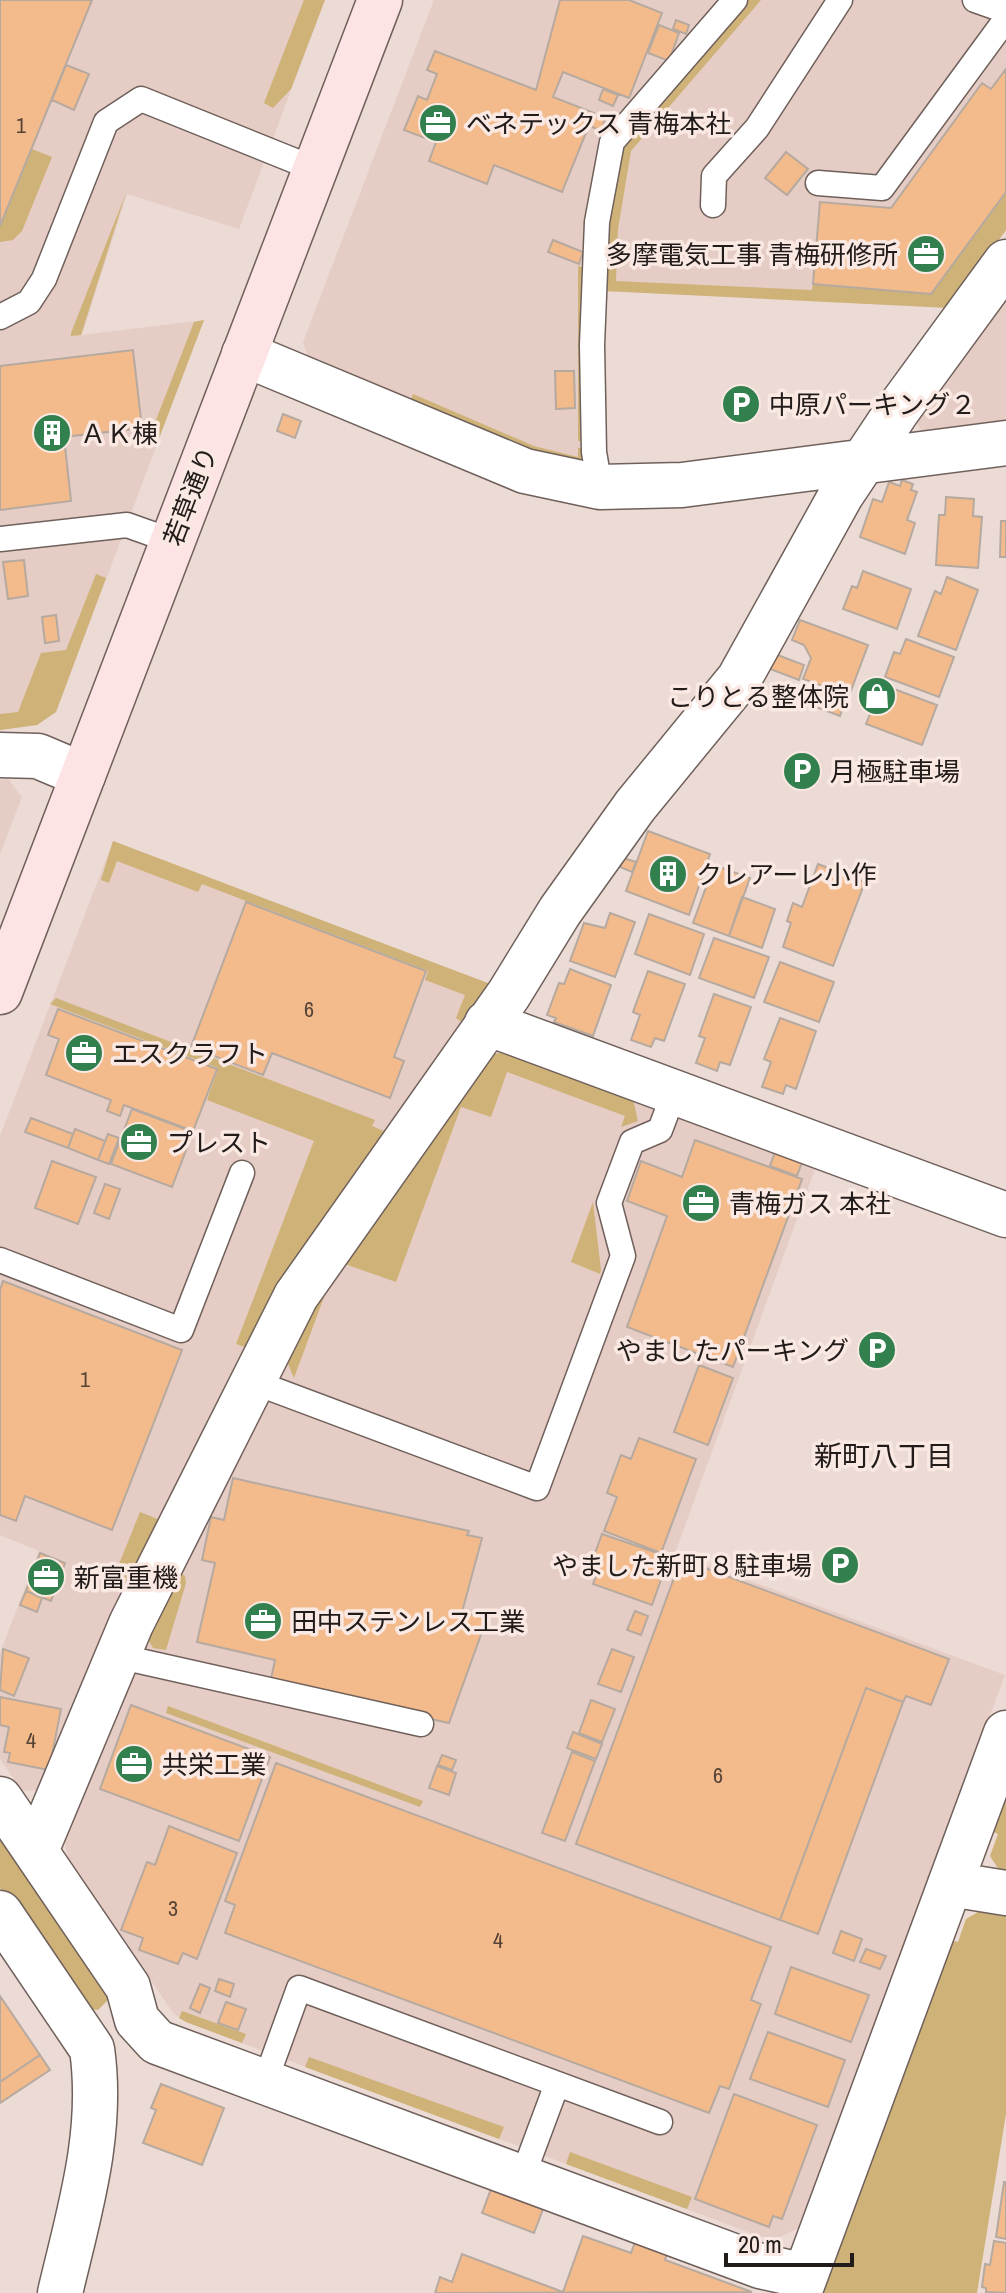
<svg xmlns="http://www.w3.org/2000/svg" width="1006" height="2293" font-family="'Archivo Narrow','Noto Sans JP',sans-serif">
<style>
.built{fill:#e5ccc4}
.green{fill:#ceb277}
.building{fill:#f3bb8b;stroke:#b6a99f;stroke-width:2}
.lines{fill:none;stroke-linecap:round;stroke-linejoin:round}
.lane-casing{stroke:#6f605b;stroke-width:27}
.street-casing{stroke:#6f605b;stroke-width:47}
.secondary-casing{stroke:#6f605b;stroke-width:47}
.lane{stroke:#fff;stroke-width:24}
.street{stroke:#fff;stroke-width:44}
.secondary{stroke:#fde3e4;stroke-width:44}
.labels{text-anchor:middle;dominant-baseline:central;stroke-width:7;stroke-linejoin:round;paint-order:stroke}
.number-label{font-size:22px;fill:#564336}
.poi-label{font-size:26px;fill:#211b19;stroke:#fae8e2;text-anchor:start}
.street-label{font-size:26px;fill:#211b19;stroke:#fae8e2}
.neighbourhood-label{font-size:28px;fill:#211b19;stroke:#fae8e2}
</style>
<rect width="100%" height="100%" fill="#ecdbd5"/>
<path class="built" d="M0,0H325L239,229L127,194L82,335L204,320L56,712L37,725L0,730Z
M434,0H723L604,138L583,466L562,463L309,360L303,342Z
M747,0H1006V230L950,308L604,291L620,146Z
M1006,290V423L923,433L913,418Z
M8,779L22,797L0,854V780Z
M113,841L493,985L343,1191L276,1291L214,1408L129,1585L43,1790L22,1791L0,1759V1653L39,1551L0,1535V1136Z
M510,1049L817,1164L675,1553L1005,1675L801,2227L772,2241L186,2022L173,2013L67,1856L63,1832L146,1636L317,1300L487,1057Z"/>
<path class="green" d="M304,0H325L291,89L273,108L264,103Z
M747,0H761L631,151L618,229L616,281L812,290L813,284L930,294L1006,192V230L950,308L604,291L607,227L620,146Z
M32,149L52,157L22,231L13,240L0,242V226Z
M126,193L81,335L71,336V333Z
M578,266L585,268V441H578Z
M204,320L158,441L149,438L194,322Z
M413,394L534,446L578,457V448H586L583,466L562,463L410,403Z
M96,574L106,578L56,712L37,725L0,730V714L18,712L41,653L66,650Z
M113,841L493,985L464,1024L456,1018L465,995L425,980L428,971L202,884L198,892L117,861L109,883L101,880Z
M56,998L375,1120L372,1126L386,1132L276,1291L245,1347L236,1344L314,1141L207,1100L218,1068L50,1004Z
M510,1049L632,1095L638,1121L621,1127L625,1116L507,1072L491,1117L461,1107L396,1282L342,1263L487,1057Z
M593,1202L601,1270L600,1274L571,1262Z
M330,1281L294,1378L286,1359Z
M140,1512L160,1520L129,1586L113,1579Z
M179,1572L185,1576L186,1583L166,1650L153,1648L146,1636Z
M168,1706L423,1801L420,1807L166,1713Z
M1006,1788V1874L1001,1873L990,1856L998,1834L990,1830Z
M0,1824L110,1998L98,2010L88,2009L79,2003L0,1888Z
M985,1908L1006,1912V2114L977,2293H819L950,1940L958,1942L966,1919Z
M182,2011L246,2034L242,2043L186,2022L179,2018Z
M309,2057L504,2127L499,2139L305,2067Z
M570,2152L692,2197L687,2209L566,2164Z"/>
<path class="building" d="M0,0H92L0,226Z
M560,0H629L662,13L629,98L563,72L553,97L594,113L562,192L494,165L487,184L429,161L436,142L404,130L418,96L427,100L437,74L427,70L435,51L536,90Z
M676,20L689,25L686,34L673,29Z
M659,25L679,33L669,61L648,53Z
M66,65L89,74L74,110L52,100Z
M1006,69V192L931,294L813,284L820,202L891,208L982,83L991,89Z
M603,89L618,95L613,106L599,100Z
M594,116L605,120L601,131L590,126Z
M786,152L808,169L787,195L765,178Z
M553,240L583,252L579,264L548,252Z
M133,350L142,428L64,437L71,501L0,510V366Z
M555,371H574L575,408L556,409Z
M283,414L301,421L295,438L277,431Z
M902,480L913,484L911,490L917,492L907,520L915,523L905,554L860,537L873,499L882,502L889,482L900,486Z
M946,497L974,499L973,516L982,517L978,568L936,565L939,515H945Z
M1001,521H1006V557H1000Z
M24,560L28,596L8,599L3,562Z
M863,571L911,589L897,629L843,609L852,586L857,588Z
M947,577L978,590L956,650L918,636L935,591L941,594Z
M56,615L59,641L45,643L42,617Z
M800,620L868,645L849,696L803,679L811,658L804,645L792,640Z
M906,639L954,657L939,697L885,677L894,652L900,654Z
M775,654L804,665L799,680L770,669Z
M870,680L937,705L922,745L866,724L872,709L860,705Z
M811,687L846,699L840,716L805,703Z
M648,831L710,854L689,915L626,891Z
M623,858L636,862L632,872L620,867Z
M818,864L865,882L833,966L783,947L791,923L787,921L793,903L802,907Z
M714,865L750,878L729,936L693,923Z
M742,897L775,909L762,948L729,936Z
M246,902L426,971L394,1057L404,1061L390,1098L272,1053L263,1075L191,1047Z
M610,913L635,922L615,977L570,961L584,923L605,928Z
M649,914L704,934L690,975L635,954Z
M714,938L769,957L754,998L699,978Z
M780,962L834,982L819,1022L764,1002Z
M570,969L611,985L593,1036L554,1022L556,1018L547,1015L559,983L564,984Z
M648,971L685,984L664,1041L655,1038L651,1047L631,1040L640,1015L633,1012Z
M714,994L751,1007L730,1065L720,1062L717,1071L696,1063L705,1038L699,1036Z
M58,1009L217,1069L193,1131L124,1105L120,1116L107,1111L111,1100L46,1075L59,1039L48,1035Z
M780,1018L816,1031L796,1089L786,1085L783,1094L762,1087L771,1062L764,1059Z
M132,1109L193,1132L172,1187L111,1164Z
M31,1118L73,1134L68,1148L25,1132Z
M75,1129L105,1141L98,1160L68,1148Z
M108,1134L119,1138L109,1164L98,1160Z
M695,1140L802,1179L733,1367L627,1327L667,1216L627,1201L641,1161L682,1177Z
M775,1152L802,1162L797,1176L770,1166Z
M52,1161L96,1177L78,1224L35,1208Z
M105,1184L120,1189L109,1219L94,1213Z
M3,1281L182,1350L112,1530L25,1496L16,1521L0,1515V1290Z
M699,1365L733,1378L708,1445L674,1432Z
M639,1438L696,1459L661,1553L604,1531L617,1497L607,1493L621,1455L631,1459Z
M233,1478L469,1531L467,1535L482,1538L462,1612L487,1618L449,1723L270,1684L275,1660L197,1642L215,1563L202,1560L211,1517L224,1520Z
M602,1534L669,1557L652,1605L593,1584L603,1559L594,1556Z
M40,1553L65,1563L51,1601L26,1591Z
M681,1559L949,1659L931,1705L906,1696L903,1702L866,1688L780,1920L576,1844Z
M26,1591L42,1598L37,1612L20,1605Z
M635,1611L648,1616L641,1635L627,1630Z
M3,1649L29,1658L14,1696L0,1690Z
M612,1649L634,1657L621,1692L598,1684Z
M866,1688L903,1702L818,1934L780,1920Z
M0,1697L61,1709L49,1770L8,1762L10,1753L4,1752L9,1727L0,1725Z
M591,1700L615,1709L602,1742L579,1733Z
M131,1705L270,1757L239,1841L100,1789Z
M573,1732L602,1744L596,1759L567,1748Z
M572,1752L595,1761L565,1841L542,1833Z
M442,1755L456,1760L452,1770L438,1765Z
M276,1763L771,1947L751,2000L761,2004L729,2089L720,2086L709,2113L225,1933L235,1905L225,1901Z
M437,1766L456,1773L449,1795L429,1788Z
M169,1826L237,1853L197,1959L183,1953L178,1964L139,1950L143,1938L121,1930L147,1862L155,1865Z
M841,1931L862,1939L854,1961L833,1953Z
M866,1949L886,1956L880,1969L860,1962Z
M791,1967L869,1995L851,2042L775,2014Z
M219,1979L234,1984L230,1997L215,1991Z
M200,1984L210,1988L200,2013L190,2008Z
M0,1996L40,2055L0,2082Z
M226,2002L246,2009L238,2030L218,2023Z
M768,2032L845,2060L828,2107L750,2079Z
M40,2055L50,2070L0,2103V2082Z
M161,2084L224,2108L202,2165L143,2143L156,2110L151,2108Z
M734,2094L817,2125L782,2219L773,2216L769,2227L695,2199Z
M1004,2182H1006V2239L996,2237Z
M491,2189L543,2209L534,2233L482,2213Z
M583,2236L631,2253L635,2242L667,2254L665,2260L752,2292L435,2293L440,2277L452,2282L462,2254L563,2292Z
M994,2241L1006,2243V2293L986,2292V2288L982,2287L985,2264L990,2265Z"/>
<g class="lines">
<g class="lane-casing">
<path id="lane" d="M975,0L1006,11
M818,183L882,188L1006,19
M713,205L714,176L757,128L840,0
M0,317L29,302L44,279L106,122L141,99L315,169
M600,487L594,452L592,345L597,222L612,142L735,0
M0,539L127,525L172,541
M0,1260L181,1330L242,1173
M251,1381L537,1488L623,1256L609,1203L632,1142L660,1130L674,1093
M117,1656L421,1724
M265,2082L299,1988L660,2122
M522,2178L557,2084"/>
</g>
<g class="street-casing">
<path id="street" d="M244,354L525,471L600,487L682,485L1006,443
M0,755L38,756L83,775
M487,1023L1006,1215
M0,1799L128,1987L137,2020L157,2042L760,2266L805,2276
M36,1851L131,1624L296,1296L509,994L560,911L635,806L739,679L841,495L897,411L1006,262
M950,1884L1006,1893
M0,1913L92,2049C104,2133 79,2212 60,2293
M799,2293L1006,1733"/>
</g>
<g class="secondary-casing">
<path id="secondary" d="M0,992L380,0"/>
</g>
<use href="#lane" class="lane"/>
<use href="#street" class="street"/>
<use href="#secondary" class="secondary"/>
</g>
<defs>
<g id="office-disc" transform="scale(2)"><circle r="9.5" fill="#33804f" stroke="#fae8e2"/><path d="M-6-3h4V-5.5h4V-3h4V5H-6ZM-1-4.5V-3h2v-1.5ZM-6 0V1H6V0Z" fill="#fff"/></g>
<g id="parking-disc" transform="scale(2)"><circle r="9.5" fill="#33804f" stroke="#fae8e2"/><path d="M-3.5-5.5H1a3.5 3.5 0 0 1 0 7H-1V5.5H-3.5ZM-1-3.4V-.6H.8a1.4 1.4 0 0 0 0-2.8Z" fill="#fff"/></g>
<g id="building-disc" transform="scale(2)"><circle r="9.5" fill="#33804f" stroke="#fae8e2"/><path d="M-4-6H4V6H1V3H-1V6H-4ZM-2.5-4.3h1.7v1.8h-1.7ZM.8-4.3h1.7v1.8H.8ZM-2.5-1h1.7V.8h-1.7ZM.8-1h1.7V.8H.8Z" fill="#fff"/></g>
<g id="shop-disc" transform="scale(2)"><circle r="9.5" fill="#33804f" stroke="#fae8e2"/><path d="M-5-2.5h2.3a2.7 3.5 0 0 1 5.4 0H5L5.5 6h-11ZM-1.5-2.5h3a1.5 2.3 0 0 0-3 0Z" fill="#fff"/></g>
</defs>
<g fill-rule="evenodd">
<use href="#office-disc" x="438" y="123"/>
<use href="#office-disc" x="926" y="254"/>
<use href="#parking-disc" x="741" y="404"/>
<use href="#building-disc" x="52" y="433"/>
<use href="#shop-disc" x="877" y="696"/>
<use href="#parking-disc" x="802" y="771"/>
<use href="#building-disc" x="668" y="874"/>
<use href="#office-disc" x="84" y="1053"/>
<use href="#office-disc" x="139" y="1142"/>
<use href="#office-disc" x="701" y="1203"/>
<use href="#parking-disc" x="877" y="1350"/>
<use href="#parking-disc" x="840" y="1565"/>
<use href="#office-disc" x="46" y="1577"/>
<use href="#office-disc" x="263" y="1621"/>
<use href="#office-disc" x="134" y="1764"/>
</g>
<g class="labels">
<g class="number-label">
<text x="21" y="125">1</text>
<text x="309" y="1009">6</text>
<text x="85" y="1379">1</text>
<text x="31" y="1740">4</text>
<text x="718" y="1775">6</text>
<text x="173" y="1908">3</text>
<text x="498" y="1940">4</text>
</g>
<g class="poi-label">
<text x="466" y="123">ベネテックス 青梅本社</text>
<text x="898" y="254" text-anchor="end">多摩電気工事 青梅研修所</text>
<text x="769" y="404">中原パーキング２</text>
<text x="80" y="433">ＡＫ棟</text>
<text x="849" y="696" text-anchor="end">こりとる整体院</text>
<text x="830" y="771">月極駐車場</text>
<text x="696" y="874">クレアーレ小作</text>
<text x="112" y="1053">エスクラフト</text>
<text x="167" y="1142">プレスト</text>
<text x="729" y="1203">青梅ガス 本社</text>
<text x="849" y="1350" text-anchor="end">やましたパーキング</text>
<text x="812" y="1565" text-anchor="end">やました新町８駐車場</text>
<text x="74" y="1577">新富重機</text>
<text x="291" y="1621">田中ステンレス工業</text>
<text x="162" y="1764">共栄工業</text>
</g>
<g class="street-label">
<text transform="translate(190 496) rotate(-69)">若草通り</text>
</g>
<g class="neighbourhood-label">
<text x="884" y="1456">新町八丁目</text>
</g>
</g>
<path d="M726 2253v12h126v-12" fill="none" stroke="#211b19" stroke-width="4"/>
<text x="738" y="2253" font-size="24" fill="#211b19" stroke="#fae8e2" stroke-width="6" paint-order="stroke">20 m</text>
</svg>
